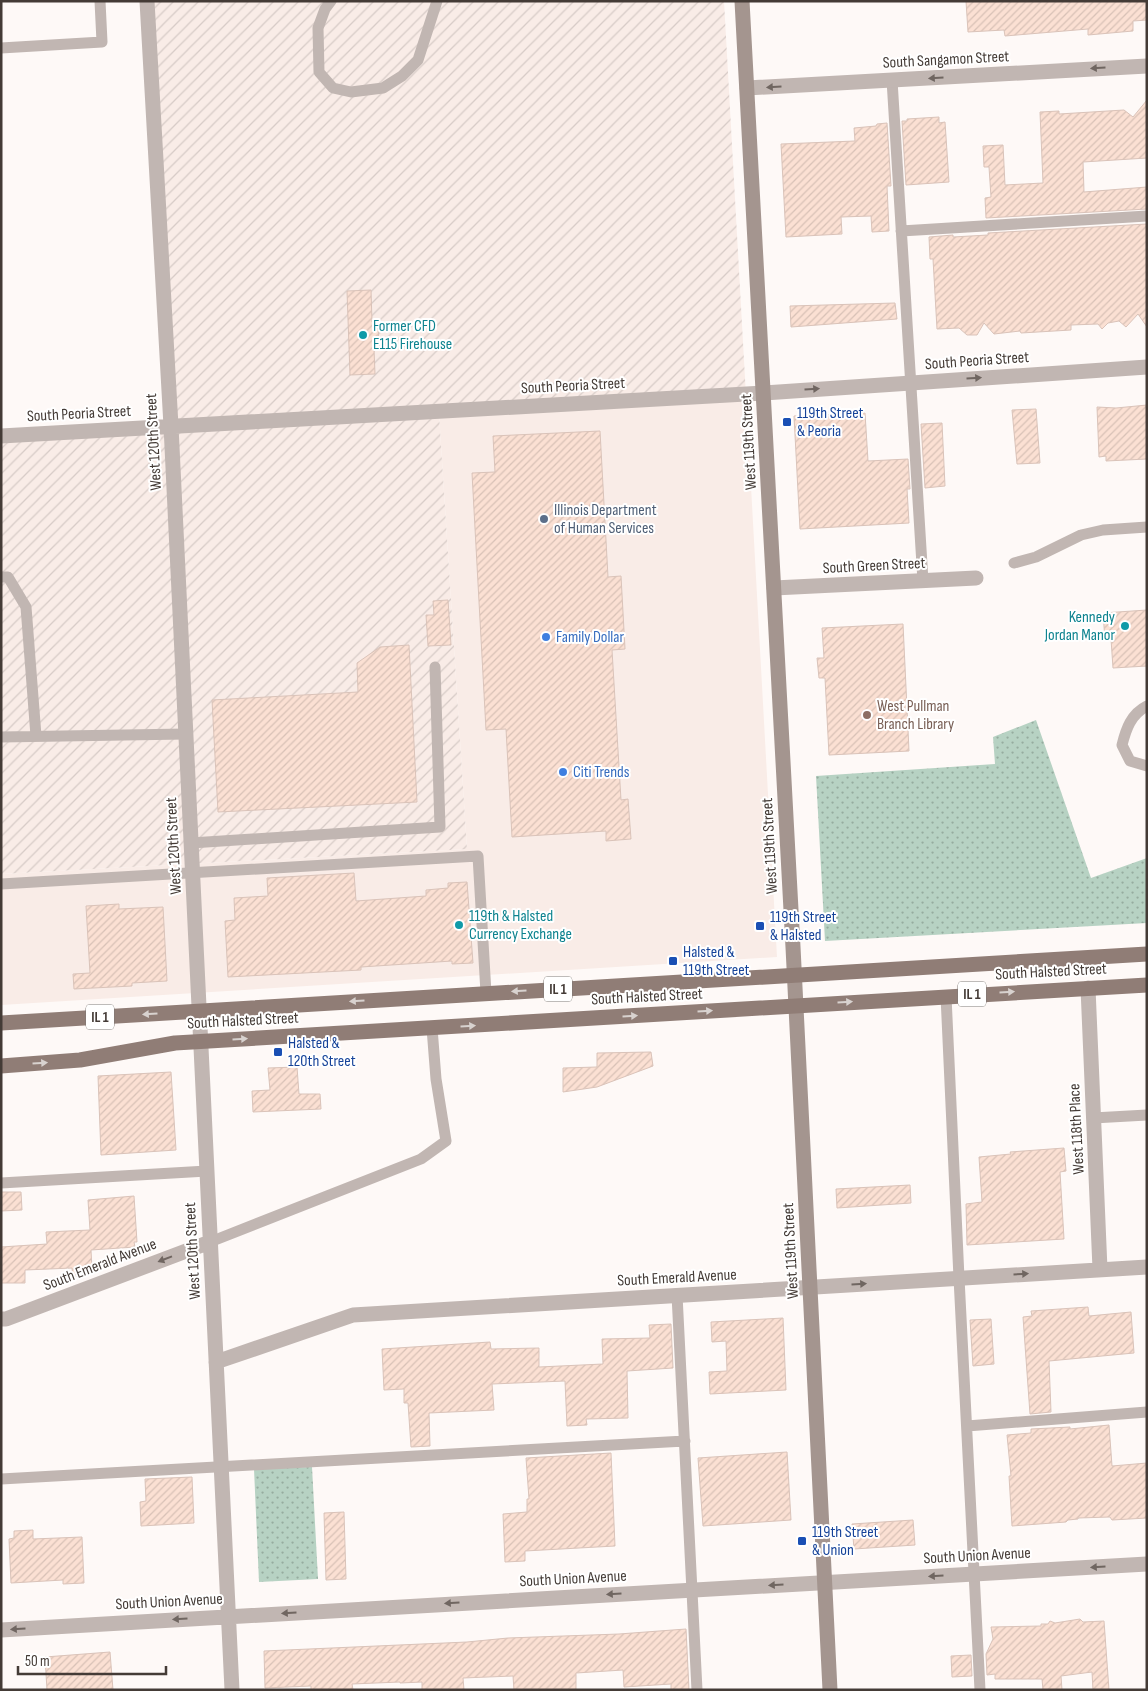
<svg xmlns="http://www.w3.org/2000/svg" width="1148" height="1691" font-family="'Sofia Sans Condensed',sans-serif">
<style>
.built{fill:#f9ece7}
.industrial{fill:url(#industrial-furrows)}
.grass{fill:url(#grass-dots)}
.building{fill:url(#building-hatch);stroke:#dac3b9}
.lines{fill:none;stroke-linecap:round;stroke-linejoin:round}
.lane{stroke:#c1b6b2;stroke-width:11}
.street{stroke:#c1b6b2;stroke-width:15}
.secondary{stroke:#a4958f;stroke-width:15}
.primary{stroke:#907d76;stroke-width:15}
.oneway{fill:#706661}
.oneway2{fill:#d8d2cf}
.culture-dot{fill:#0f9aa8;stroke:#fff;stroke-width:2}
.transit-dot{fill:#1a4fb4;stroke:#fff;stroke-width:2}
.service-dot{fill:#5c6f8a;stroke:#fff;stroke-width:2}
.shop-dot{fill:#3f7fe0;stroke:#fff;stroke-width:2}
.education-dot{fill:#8d6e63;stroke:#fff;stroke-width:2}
.labels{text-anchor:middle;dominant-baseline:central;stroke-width:4;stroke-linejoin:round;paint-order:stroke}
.shield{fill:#fff;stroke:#7c7672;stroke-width:1}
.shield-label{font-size:15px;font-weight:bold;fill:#443b36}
.street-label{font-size:16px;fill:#443b36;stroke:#fff}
.culture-label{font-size:16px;fill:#0d838f;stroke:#fff;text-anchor:start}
.transit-label{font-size:16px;fill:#164399;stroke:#fff;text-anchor:start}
.service-label{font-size:16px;fill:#4e5e75;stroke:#fff;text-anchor:start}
.shop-label{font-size:16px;fill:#366cbe;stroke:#fff;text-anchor:start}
.education-label{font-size:16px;fill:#785e54;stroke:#fff;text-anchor:start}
</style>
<defs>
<pattern id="industrial-furrows" width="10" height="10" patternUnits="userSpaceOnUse" patternTransform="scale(1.25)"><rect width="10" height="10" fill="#f9ece7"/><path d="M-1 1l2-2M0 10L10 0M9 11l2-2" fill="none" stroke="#d7cbc7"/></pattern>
<pattern id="grass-dots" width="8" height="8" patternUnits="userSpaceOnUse" patternTransform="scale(1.25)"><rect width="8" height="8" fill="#b7d2c3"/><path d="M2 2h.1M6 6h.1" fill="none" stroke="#96ac9f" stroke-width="1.8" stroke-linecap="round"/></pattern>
<pattern id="building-hatch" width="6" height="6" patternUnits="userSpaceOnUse" patternTransform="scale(1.25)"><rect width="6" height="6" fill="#fbe0d3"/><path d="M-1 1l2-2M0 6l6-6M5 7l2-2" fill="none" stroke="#d8c1b6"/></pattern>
</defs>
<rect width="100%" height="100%" fill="#fef9f7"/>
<path class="built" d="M746,396L777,957L1,1005V874L467,849L439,414Z"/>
<path class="industrial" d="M151,1H724L746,396L439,414L467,849L1,874V440L174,429Z"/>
<path class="grass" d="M1036,720L1091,878L1147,858V923L825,941L816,776L995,764L993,737Z
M312,1467L318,1579L259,1582L254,1469Z"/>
<path class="building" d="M966,1H1147V20L1133,21V31L1088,35V29L1005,36L1004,30L968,32Z
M1147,100V158L1083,162L1084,192L1147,187V209L986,218L985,198L991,197L989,167H984L983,146L1003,145L1005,185L1043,183L1040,112L1059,111V114L1124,110L1133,117Z
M939,117V123L945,122L949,182L906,185L902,121H907V119Z
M887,123L891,186H887L889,231L872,232L871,216L841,217L842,234L786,237L781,144L855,141L854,128L876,126L877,124Z
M1147,224V327L1138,314L1126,327L1119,321L1108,323L1102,329L1098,324L1071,325V330L1021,333L1020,331L994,334L984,323L977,335H967L959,328L937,329L933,259H930L929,237L953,235V237L988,235V233Z
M371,290L372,322H378L379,348L374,349L375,374L350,375L347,291Z
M895,303L897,319L791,327L790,306Z
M1147,405V459L1106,461V456L1099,457L1097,407L1116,408Z
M1036,409L1040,463L1017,464L1012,410Z
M865,413L868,461L908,459L910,489H907L909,523L800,529L794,416Z
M942,423L945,486L925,488L921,424Z
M600,431L608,577L621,576L625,649L612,650L621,800L628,799L631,839L606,841V831L512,837L506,729L486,730L472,473L495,472L493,436Z
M448,600L451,645L428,646L426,615H434L433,601Z
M1147,610V666L1113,668L1111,639L1105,640L1103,613Z
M903,624L909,751L829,755L825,678H819L817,658H824L822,628Z
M409,645L417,802L218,812L212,700L358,692L357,663L380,647Z
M354,873L356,901L426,896V890L448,888V883L467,882L473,963L452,964V961L361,967V970L228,977L225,921L235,920L234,898L268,896L267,878Z
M119,904V909L163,907L167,981L132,983V986L74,989L73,974L90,973L86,906Z
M651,1052L653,1066L597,1087L563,1092V1068L597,1067V1053Z
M297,1067L299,1094H320L321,1109L253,1112L252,1091L270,1090L268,1068Z
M171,1072L176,1150L101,1155L98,1076Z
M1064,1148L1066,1171L1060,1172L1064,1239L967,1245L966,1204L982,1202L979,1157L1011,1154L1010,1152Z
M910,1185L911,1203L837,1208L836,1189Z
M1,1192H21L22,1210L1,1211Z
M134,1196L137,1242H134L135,1247L91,1250L92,1270L73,1278L72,1268L25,1270V1283H1V1247L47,1244L46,1232L90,1230L88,1200Z
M1088,1307L1089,1316L1131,1312L1134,1353L1049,1361L1051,1412L1030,1414L1023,1317L1032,1316L1031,1311Z
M783,1318L786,1390L710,1394L709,1372L727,1371L726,1341L712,1342L711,1322Z
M991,1319L994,1364L973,1366L970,1320Z
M671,1324L673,1368L627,1371L628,1418L586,1419L587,1425L567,1426L565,1381L492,1384L494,1410L429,1413L430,1446L411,1447L408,1403H404V1389L384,1390L382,1349L490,1342L491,1349L539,1348V1367L603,1364L602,1339L650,1338L649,1325Z
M1109,1425L1112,1466L1147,1463V1518L1112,1520L1110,1517L1078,1518V1519L1068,1520L1066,1522L1012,1526L1009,1476H1011L1007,1435L1031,1433V1429L1070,1427V1429Z
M787,1452L791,1520L703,1526L698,1458Z
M611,1453L615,1546L525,1551V1561L505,1562L503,1514L527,1512V1499H529L526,1458Z
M192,1477L194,1523L141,1526L140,1502L146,1501L145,1479Z
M344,1512L346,1579L326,1580L324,1513Z
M913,1520L915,1545L854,1549L852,1524Z
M33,1530V1539L82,1537L84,1583L63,1584V1580L11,1583L9,1539L14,1538V1531Z
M1080,1619L1083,1622L1104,1621L1109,1690H1093L1092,1672L1061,1676L1062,1690H1043L1042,1679H995V1674L987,1675L986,1654L993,1639L991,1627L1041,1626V1624H1048L1050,1621L1055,1623Z
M686,1629L689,1690H671V1684L624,1687L623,1670L576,1673V1690H514L513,1676L463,1678L464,1690H422V1682L400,1683V1682L352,1684L353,1690H311V1686L265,1688L264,1651L467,1642L508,1638L619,1634Z
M110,1652L113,1690H47L45,1657Z
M971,1655L972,1676L952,1677L951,1656Z"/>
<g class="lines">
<path class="lane" d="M331,1L325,9L318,28L319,72L333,88L351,92L383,88L402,76L418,60L437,1
M1,48L102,42L100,1
M892,80L923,581
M901,231L1147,216
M1014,563L1036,557L1081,535L1103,530L1147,527
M1,577H8L26,607L36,736
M1147,706C1131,714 1126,729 1122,745L1130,761L1147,766
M1,737L186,734
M191,843L440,827L435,667
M1,884L478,856L486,993
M946,996L959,1278L980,1690
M1093,1118L1147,1115
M1,1183L207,1171
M210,1242L421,1159L446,1141L436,1079L432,1028
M677,1295L697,1690
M967,1426L1147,1412
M1,1479L685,1441"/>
<path class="street" d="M147,1L171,426L232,1690
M747,88L1147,66
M1,436L764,393L1147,367
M774,588L976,578
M1088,988L1100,1269
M1,1319H6L210,1242
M216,1362L353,1315L1147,1267
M1,1630L1147,1564"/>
<path class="secondary" d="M742,1L793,947L830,1690"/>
<path class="primary" d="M1,1023L1147,954
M1,1066L80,1060L175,1043L1147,985"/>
</g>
<defs><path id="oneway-solid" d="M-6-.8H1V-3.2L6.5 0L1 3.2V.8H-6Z" transform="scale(1.25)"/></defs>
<g class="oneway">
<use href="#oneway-solid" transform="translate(1098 68) rotate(177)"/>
<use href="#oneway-solid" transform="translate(936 78) rotate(177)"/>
<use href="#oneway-solid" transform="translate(774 87) rotate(177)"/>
<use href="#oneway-solid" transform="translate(974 378) rotate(-4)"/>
<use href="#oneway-solid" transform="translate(812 389) rotate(-4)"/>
<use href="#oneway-solid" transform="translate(165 1259) rotate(159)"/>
<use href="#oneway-solid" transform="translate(1021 1274) rotate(-3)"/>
<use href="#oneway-solid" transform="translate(859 1284) rotate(-4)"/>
<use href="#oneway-solid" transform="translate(1098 1567) rotate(177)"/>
<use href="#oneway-solid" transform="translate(936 1576) rotate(177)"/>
<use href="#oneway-solid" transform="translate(776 1585) rotate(177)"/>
<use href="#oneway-solid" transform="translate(614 1594) rotate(177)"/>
<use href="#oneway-solid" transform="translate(452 1603) rotate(177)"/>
<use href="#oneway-solid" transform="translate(289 1613) rotate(177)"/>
<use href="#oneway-solid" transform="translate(180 1619) rotate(177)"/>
<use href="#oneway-solid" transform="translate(18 1629) rotate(177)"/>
</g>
<g class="oneway2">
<use href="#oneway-solid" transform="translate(519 991) rotate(177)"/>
<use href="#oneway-solid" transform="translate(1007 992) rotate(-3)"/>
<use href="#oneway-solid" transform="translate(357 1001) rotate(177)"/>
<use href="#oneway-solid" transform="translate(845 1002) rotate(-3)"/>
<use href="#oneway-solid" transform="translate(705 1011) rotate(-4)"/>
<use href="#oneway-solid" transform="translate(150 1014) rotate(176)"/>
<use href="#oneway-solid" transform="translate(630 1016) rotate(-3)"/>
<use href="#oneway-solid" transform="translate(468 1026) rotate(-3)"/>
<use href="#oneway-solid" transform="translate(240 1039) rotate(-3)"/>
<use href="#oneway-solid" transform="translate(40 1063) rotate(-4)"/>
</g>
<g class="culture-dot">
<circle cx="363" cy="335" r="5"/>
<circle cx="1125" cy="626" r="5"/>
<circle cx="459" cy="925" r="5"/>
</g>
<g class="transit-dot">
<rect x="782" y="417" width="10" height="10" rx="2.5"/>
<rect x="755" y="921" width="10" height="10" rx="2.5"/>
<rect x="668" y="956" width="10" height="10" rx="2.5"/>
<rect x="273" y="1047" width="10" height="10" rx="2.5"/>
<rect x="797" y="1536" width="10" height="10" rx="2.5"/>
</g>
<circle class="service-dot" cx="544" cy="519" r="5"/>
<g class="shop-dot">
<circle cx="546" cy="637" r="5"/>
<circle cx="563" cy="772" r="5"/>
</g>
<circle class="education-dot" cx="867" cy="715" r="5"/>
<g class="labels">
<g class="shield">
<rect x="544" y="976.5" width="28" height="25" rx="4"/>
<rect x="958" y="981.5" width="28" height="25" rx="4"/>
<rect x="86" y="1004.5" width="28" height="25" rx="4"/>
</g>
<g class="shield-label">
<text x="558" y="989">IL 1</text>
<text x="972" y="994">IL 1</text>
<text x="100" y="1017">IL 1</text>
</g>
<g class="street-label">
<text transform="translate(946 60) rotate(-3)">South Sangamon Street</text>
<text transform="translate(977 361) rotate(-4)">South Peoria Street</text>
<text transform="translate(573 386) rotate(-3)">South Peoria Street</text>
<text transform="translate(79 414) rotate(-3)">South Peoria Street</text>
<text transform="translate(154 442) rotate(-93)">West 120th Street</text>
<text transform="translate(749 442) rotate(-93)">West 119th Street</text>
<text transform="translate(874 566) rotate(-3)">South Green Street</text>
<text transform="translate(174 846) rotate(-93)">West 120th Street</text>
<text transform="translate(770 846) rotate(-93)">West 119th Street</text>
<text transform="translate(1051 972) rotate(-3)">South Halsted Street</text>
<text transform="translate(647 997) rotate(-3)">South Halsted Street</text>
<text transform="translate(243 1021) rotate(-3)">South Halsted Street</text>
<text transform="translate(1077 1129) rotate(-93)">West 118th Place</text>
<text transform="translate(193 1251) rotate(-93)">West 120th Street</text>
<text transform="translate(791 1251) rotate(-93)">West 119th Street</text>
<text transform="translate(100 1265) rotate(-21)">South Emerald Avenue</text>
<text transform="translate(677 1278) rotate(-3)">South Emerald Avenue</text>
<text transform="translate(977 1556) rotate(-3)">South Union Avenue</text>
<text transform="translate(573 1579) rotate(-3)">South Union Avenue</text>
<text transform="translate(169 1602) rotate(-3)">South Union Avenue</text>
</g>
<g class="culture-label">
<text x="373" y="326">Former CFD<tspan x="373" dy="18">E115 Firehouse</tspan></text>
<text x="1115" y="617" text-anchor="end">Kennedy<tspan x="1115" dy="18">Jordan Manor</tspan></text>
<text x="469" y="916">119th &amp; Halsted<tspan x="469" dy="18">Currency Exchange</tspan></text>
</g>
<g class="transit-label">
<text x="797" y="413">119th Street<tspan x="797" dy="18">&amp; Peoria</tspan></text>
<text x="770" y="917">119th Street<tspan x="770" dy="18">&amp; Halsted</tspan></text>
<text x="683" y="952">Halsted &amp;<tspan x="683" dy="18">119th Street</tspan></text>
<text x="288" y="1043">Halsted &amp;<tspan x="288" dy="18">120th Street</tspan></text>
<text x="812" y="1532">119th Street<tspan x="812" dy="18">&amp; Union</tspan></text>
</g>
<g class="service-label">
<text x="554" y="510">Illinois Department<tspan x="554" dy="18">of Human Services</tspan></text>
</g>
<g class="shop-label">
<text x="556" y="637">Family Dollar</text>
<text x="573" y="772">Citi Trends</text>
</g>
<g class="education-label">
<text x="877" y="706">West Pullman<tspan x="877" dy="18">Branch Library</tspan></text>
</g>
</g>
<rect width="1148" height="1691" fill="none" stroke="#443b36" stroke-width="5"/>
<path d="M18 1666v8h148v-8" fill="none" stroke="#443b36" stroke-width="2.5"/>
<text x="25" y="1666" font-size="15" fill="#443b36" stroke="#ffffff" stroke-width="4" paint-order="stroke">50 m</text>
</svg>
